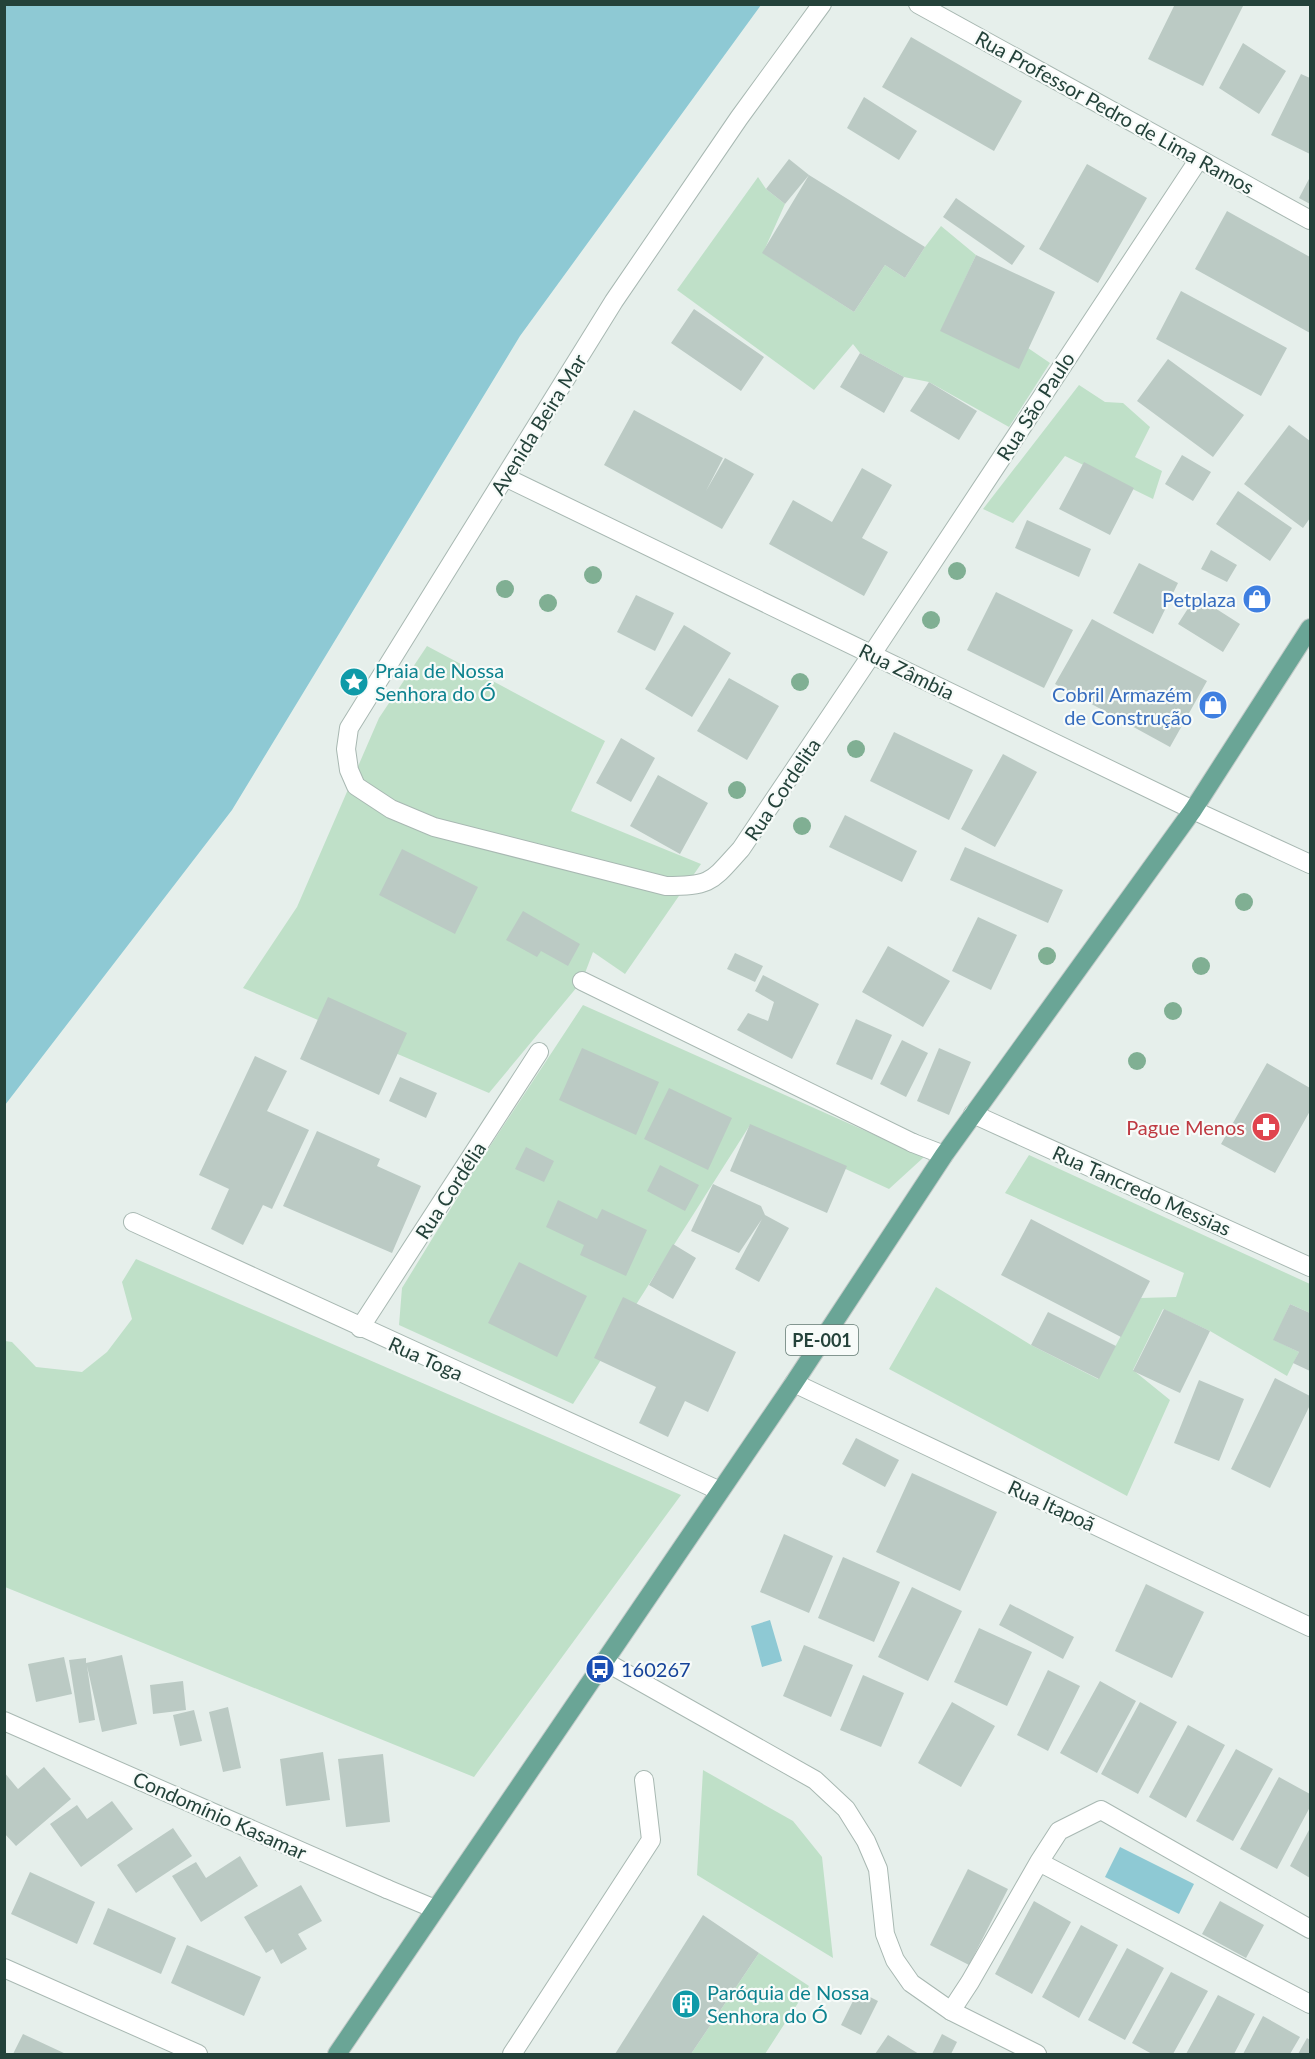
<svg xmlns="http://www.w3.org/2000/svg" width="1315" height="2059" font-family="Lato,sans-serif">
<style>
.green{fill:#bfe0c8}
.water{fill:#8ec9d4}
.building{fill:#bbcac4}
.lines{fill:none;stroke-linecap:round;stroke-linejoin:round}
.service-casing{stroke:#a8b8b2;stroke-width:20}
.minor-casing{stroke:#a8b8b2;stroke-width:20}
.primary-casing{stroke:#c2cac8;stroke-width:20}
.service{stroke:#fff;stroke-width:18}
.minor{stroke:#fff;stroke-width:18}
.primary{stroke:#6aa596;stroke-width:18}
.tree{fill:#80af93}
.labels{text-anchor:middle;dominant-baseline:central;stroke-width:4.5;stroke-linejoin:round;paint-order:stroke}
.shield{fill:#f7fbf9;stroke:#637a73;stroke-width:1.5}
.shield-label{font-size:18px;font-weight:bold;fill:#24423a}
.street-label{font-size:20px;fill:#24423a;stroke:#f7fbf9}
.shop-label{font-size:20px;fill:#366cbe;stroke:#f7fbf9;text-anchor:end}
.culture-label{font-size:20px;fill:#0d838f;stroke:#f7fbf9;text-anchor:start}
.health-label{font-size:20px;fill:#be3a42;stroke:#f7fbf9;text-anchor:end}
.transit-label{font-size:20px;fill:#164399;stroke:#f7fbf9;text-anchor:start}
</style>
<rect width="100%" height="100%" fill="#e6efeb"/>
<path class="green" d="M758,177L766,189L785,204L763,253L854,312L885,265L905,278L925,247L941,226L976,255L941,331L1028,348L1050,363L1009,427L929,382L904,377L860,353L853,344L814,390L677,290Z
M1079,385L1105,402L1123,403L1150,427L1135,457L1162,471L1153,499L1065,456L1013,523L983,509Z
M427,646L605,741L571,811L701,864L625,974L593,952L582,981L489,1093L243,988L297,907L379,718Z
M583,1005L924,1157L889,1189L750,1125L573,1404L399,1325L402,1288L475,1169Z
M1029,1155L1310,1284V1313L1290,1304L1274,1340L1299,1352L1287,1376L1210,1331L1163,1309L1133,1370L1170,1400L1127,1496L889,1369L936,1287L1031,1345L1098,1379L1141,1298L1176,1297L1184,1273L1005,1193Z
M136,1259L681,1495L474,1777L5,1587V1341L12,1342L36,1367L82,1372L107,1352L132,1319L122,1282Z
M703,1770L793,1821L822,1857L833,1958L697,1875Z
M759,1953L809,1986L765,2054H691Z"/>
<path class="water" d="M5,4L761,5L520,336L232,810L5,1105Z
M770,1620L782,1661L762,1667L751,1626Z
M1120,1847L1194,1884L1179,1914L1105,1877Z"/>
<path class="building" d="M1175,4H1244L1203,86L1148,59Z
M911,37L1022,101L994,151L882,87Z
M1243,43L1286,71L1259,114L1219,88Z
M1301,74L1310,78V154L1271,135Z
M864,97L917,131L899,160L847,128Z
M789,159L809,175L925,247L905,278L885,265L854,312L762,253L809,175L785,204L766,189Z
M1087,164L1147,198L1098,283L1039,249Z
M1310,177V204L1299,198Z
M956,198L1025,246L1012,265L943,217Z
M1227,211L1310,257V333L1195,269Z
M976,255L1055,292L1019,369L940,331Z
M1181,291L1287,348L1261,396L1156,339Z
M694,309L764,357L741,391L671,343Z
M860,353L904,377L884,413L840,387Z
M1168,359L1244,415L1213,457L1137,401Z
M929,382L977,411L959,440L910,411Z
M634,410L723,458L706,491L725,458L754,474L722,529L604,465Z
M1289,425L1310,441V518L1303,528L1244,484Z
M1182,455L1211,472L1193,501L1165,484Z
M1084,462L1134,488L1110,535L1059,509Z
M862,468L892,485L862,538L888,552L864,596L769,544L793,500L832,522Z
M1238,491L1292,528L1270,561L1216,524Z
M1027,520L1091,549L1079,577L1015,548Z
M1211,550L1237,565L1227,582L1201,569Z
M1139,563L1178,583L1153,634L1113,613Z
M996,592L1073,630L1044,688L967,650Z
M636,595L674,613L655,651L617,632Z
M1196,596L1240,624L1223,652L1178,624Z
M1092,619L1207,681L1170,747L1055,684Z
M684,625L731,653L692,717L645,689Z
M729,678L779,706L747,760L697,731Z
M894,732L973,770L949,820L870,781Z
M621,738L655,758L631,802L596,783Z
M1003,754L1037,772L995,847L961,829Z
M658,775L708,803L680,854L630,826Z
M845,815L917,851L902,882L829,847Z
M965,847L1063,890L1048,923L950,880Z
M402,849L478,887L455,934L379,895Z
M523,911L580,944L568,966L541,951L537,957L506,940Z
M978,917L1017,935L991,990L952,971Z
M888,946L950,981L923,1027L862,992Z
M735,953L763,966L755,982L727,969Z
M763,975L819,1004L792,1059L737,1030L748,1013L768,1021L774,1002L755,991Z
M328,997L407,1033L379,1095L300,1059Z
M856,1019L892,1035L872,1080L836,1064Z
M902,1040L928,1053L906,1097L880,1084Z
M582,1048L659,1082L636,1135L559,1100Z
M939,1048L971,1062L949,1115L917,1101Z
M255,1056L287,1071L267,1111L309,1130L272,1209L263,1205L243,1245L211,1229L229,1189L199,1175Z
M1267,1063L1310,1088V1111L1275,1173L1221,1144Z
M400,1077L437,1093L426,1118L389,1101Z
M669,1088L732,1118L708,1170L644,1139Z
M750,1124L847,1166L827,1213L730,1171Z
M317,1131L380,1159L377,1166L421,1186L392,1253L283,1206Z
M526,1147L554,1161L544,1182L515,1169Z
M660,1165L699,1185L685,1211L647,1191Z
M713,1184L761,1206L765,1215L789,1228L759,1282L735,1269L762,1219L739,1253L691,1231Z
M558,1200L597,1219L602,1209L647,1230L626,1276L580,1255L584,1245L546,1227Z
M1031,1219L1150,1281L1121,1337L1001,1275Z
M673,1244L696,1258L673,1299L649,1285Z
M519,1262L587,1296L557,1357L488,1323Z
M623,1297L736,1352L708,1412L685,1401L668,1437L639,1423L656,1387L594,1358Z
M1290,1304L1310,1313V1371L1293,1363L1299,1352L1273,1340Z
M1164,1309L1210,1331L1180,1393L1133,1371Z
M1048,1312L1116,1346L1099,1379L1031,1345Z
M1275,1378L1310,1396V1405L1270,1488L1231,1469Z
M1199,1380L1244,1399L1219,1461L1174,1443Z
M856,1438L899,1460L885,1487L842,1464Z
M912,1473L997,1512L960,1591L876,1552Z
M784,1534L833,1556L809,1613L760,1592Z
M843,1557L900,1582L874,1642L818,1618Z
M1146,1584L1204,1612L1172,1678L1115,1651Z
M912,1587L962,1611L928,1681L878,1657Z
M1010,1604L1074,1637L1063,1659L999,1625Z
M979,1628L1032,1652L1007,1706L954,1682Z
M804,1645L853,1665L831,1717L783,1696Z
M122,1655L137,1724L102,1732L87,1666L95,1720L79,1723L69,1660L86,1658V1663Z
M64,1657L72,1694L36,1702L28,1664Z
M1048,1670L1080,1686L1048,1751L1017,1735Z
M863,1675L904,1693L881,1747L840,1730Z
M183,1681L186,1710L153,1714L150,1685Z
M1100,1681L1136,1701L1097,1773L1060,1753Z
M952,1702L995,1726L961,1787L918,1763Z
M1140,1702L1177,1722L1138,1794L1101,1774Z
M228,1707L241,1768L223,1772L209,1712Z
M194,1710L202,1741L180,1746L173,1715Z
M1188,1725L1225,1745L1186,1818L1149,1797Z
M1236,1749L1273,1769L1233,1841L1196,1821Z
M323,1752L330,1800L286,1806L280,1759Z
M383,1754L390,1822L346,1827L338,1759Z
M44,1767L71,1799L16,1846L4,1833V1772L18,1789Z
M1279,1777L1310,1794V1807L1277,1869L1240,1849Z
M112,1801L133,1829L81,1867L50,1824L77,1805L87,1819Z
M173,1828L192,1856L136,1893L117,1865Z
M1310,1828V1878L1290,1866Z
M240,1856L258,1886L201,1922L172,1876L196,1862L206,1878Z
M968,1869L1008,1889L969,1965L930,1945Z
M30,1872L95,1902L77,1944L11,1914Z
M301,1885L322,1921L298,1934L307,1949L281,1964L273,1949L266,1953L244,1917Z
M1034,1901L1071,1922L1032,1994L995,1974Z
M1220,1901L1264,1925L1246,1958L1202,1934Z
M108,1908L176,1938L161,1974L93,1944Z
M703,1915L759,1953L691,2054H615Z
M1081,1925L1118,1945L1079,2018L1042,1997Z
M187,1945L261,1977L244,2016L171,1983Z
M1127,1948L1164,1968L1125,2040L1088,2020Z
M1171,1972L1208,1991L1173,2054H1152L1132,2043Z
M858,1991L878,2001L861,2035L841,2025Z
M1218,1995L1255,2014L1234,2054H1186Z
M1263,2016L1300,2037L1290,2054H1243Z
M23,2034L66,2054H13Z
M942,2034L957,2042L951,2054H932Z
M888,2035L919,2054H875Z
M1307,2038L1310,2040V2054H1298Z"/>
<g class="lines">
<g class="service-casing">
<path id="service" d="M582,981L913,1143
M4,1721L387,1889
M1039,1862L1310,2004
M4,1968L198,2054
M951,2011L970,1982L1039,1862L1059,1831L1101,1810L1310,1929
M512,2054L651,1840L644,1780"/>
</g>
<g class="minor-casing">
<path id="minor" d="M822,4L739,118L614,301L349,728L346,749L349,770L356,786L391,809L434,827L666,886C712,886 711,882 741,849L872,654L1199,159
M918,4L1310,220
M505,477L1193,810L1310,864
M973,1114L1310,1267
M913,1143L944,1155
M133,1222L720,1491
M360,1328L539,1052
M794,1383L1310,1627
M604,1661L815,1780L846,1809L866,1841L878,1869L885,1934L895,1960L911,1983L951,2011L1037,2054
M387,1889L435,1909"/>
</g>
<g class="primary-casing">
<path id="primary" d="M337,2054L794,1383L944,1155L1193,810L1310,628"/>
</g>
<use href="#service" class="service"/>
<use href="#minor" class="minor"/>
<use href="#primary" class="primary"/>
</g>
<g class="tree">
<circle cx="957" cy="571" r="9"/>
<circle cx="593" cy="575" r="9"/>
<circle cx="505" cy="589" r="9"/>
<circle cx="548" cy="603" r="9"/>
<circle cx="931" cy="620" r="9"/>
<circle cx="800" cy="682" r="9"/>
<circle cx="856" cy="749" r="9"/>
<circle cx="737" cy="790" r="9"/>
<circle cx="802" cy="826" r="9"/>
<circle cx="1244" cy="902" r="9"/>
<circle cx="1047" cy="956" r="9"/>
<circle cx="1201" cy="966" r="9"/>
<circle cx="1173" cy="1011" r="9"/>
<circle cx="1137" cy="1061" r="9"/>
</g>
<defs>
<g id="shop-disc" transform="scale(1.5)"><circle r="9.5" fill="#3f7fe0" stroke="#f7fbf9"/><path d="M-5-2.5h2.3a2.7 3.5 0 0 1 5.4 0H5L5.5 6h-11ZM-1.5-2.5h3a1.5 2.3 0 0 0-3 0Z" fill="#fff"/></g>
<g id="sight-disc" transform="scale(1.5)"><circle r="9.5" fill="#0f9aa8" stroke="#f7fbf9"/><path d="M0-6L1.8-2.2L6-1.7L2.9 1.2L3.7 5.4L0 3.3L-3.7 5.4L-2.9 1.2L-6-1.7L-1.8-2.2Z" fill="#fff"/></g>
<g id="pharmacy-disc" transform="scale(1.5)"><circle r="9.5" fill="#e0444e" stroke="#f7fbf9"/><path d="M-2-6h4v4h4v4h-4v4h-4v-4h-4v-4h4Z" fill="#fff"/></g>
<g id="bus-disc" transform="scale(1.5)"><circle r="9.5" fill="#1a4fb4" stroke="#f7fbf9"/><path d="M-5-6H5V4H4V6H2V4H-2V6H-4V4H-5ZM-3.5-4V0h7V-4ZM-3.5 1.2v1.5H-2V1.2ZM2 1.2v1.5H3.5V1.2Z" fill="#fff"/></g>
<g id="building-disc" transform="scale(1.5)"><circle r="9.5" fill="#0f9aa8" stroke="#f7fbf9"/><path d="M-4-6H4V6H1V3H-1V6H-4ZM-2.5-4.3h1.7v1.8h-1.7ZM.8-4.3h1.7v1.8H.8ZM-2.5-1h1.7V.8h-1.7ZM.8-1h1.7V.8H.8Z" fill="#fff"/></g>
</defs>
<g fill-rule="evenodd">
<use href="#shop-disc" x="1257" y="599"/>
<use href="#sight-disc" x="354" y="682"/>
<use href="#shop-disc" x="1213" y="705"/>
<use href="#pharmacy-disc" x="1266" y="1127"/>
<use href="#bus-disc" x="600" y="1669"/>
<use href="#building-disc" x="686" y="2004"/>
</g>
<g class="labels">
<rect class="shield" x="786" y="1325" width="72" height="30" rx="4.5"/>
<g class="shield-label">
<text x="822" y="1340">PE-001</text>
</g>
<g class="street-label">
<text transform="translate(1115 112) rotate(29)">Rua Professor Pedro de Lima Ramos</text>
<text transform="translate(1035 406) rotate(-57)">Rua São Paulo</text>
<text transform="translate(538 424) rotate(-58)">Avenida Beira Mar</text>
<text transform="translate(907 671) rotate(26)">Rua Zâmbia</text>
<text transform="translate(782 789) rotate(-56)">Rua Cordelita</text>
<text transform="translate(450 1190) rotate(-57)">Rua Cordélia</text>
<text transform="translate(1142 1190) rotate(24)">Rua Tancredo Messias</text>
<text transform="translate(426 1358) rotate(24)">Rua Toga</text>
<text transform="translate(1052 1505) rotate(25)">Rua Itapoã</text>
<text transform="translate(220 1815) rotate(24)">Condomínio Kasamar</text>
</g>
<g class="shop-label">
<text x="1236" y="599">Petplaza</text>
<text x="1192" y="694">Cobril Armazém<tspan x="1192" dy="23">de Construção</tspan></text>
</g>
<g class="culture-label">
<text x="375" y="670">Praia de Nossa<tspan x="375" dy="23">Senhora do Ó</tspan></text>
<text x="707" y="1992">Paróquia de Nossa<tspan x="707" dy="23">Senhora do Ó</tspan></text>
</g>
<g class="health-label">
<text x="1245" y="1127">Pague Menos</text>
</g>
<g class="transit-label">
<text x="621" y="1669">160267</text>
</g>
</g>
<rect width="1315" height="2059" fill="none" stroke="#24423a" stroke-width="12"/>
</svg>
